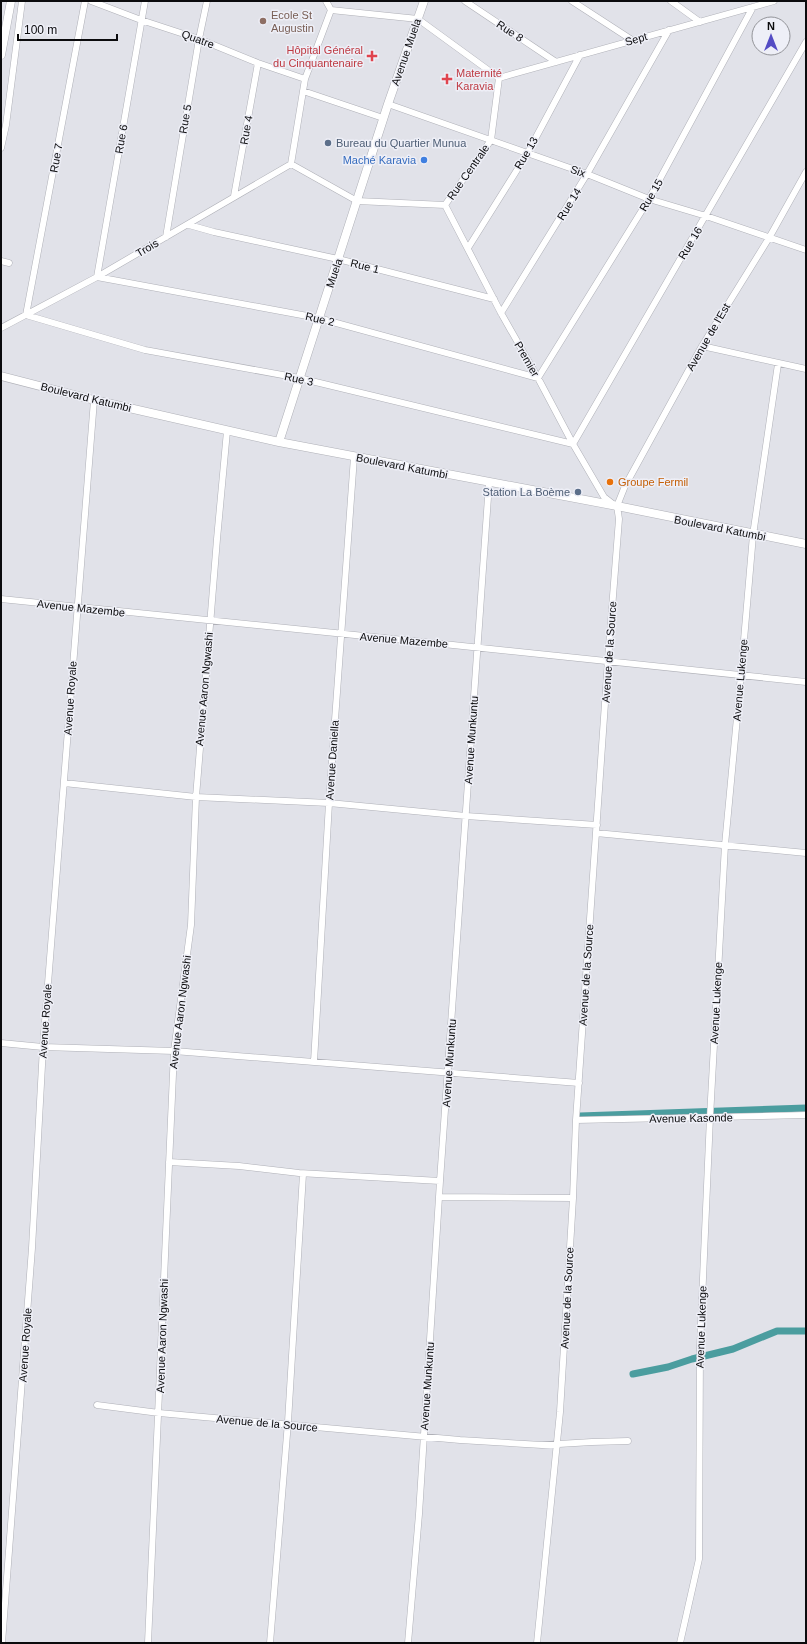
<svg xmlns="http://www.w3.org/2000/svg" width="807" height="1644" font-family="Helvetica,sans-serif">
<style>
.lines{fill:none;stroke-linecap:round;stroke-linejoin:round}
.canal{stroke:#4b9d9f;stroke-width:7}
.minor-casing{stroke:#afb0b7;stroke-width:7}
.tertiary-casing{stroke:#afb0b7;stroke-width:9}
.minor{stroke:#fff;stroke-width:6}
.tertiary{stroke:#fff;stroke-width:8}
.education-dot{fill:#8d6e63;stroke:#eeeff7;stroke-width:1.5}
.health-dot{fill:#e0444e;stroke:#eeeff7;stroke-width:1.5}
.service-dot{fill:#5c6f8a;stroke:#eeeff7;stroke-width:1.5}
.shop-dot{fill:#3f7fe0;stroke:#eeeff7;stroke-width:1.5}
.food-dot{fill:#e8710a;stroke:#eeeff7;stroke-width:1.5}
.labels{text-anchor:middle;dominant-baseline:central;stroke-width:3;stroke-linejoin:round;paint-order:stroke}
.education-label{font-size:11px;fill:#785e54;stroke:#eeeff7;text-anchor:start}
.street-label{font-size:11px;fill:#0b0b0d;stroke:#eeeff7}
.health-label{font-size:11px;fill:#be3a42;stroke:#eeeff7;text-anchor:end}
.service-label{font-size:11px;fill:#4e5e75;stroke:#eeeff7;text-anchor:start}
.shop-label{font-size:11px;fill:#366cbe;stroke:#eeeff7;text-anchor:end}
.food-label{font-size:11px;fill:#c56008;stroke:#eeeff7;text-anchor:start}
</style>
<rect width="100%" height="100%" fill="#e1e2e9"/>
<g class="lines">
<path class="canal" d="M580,1116L806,1108
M633,1374L668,1367L692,1359L733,1349L777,1331H806"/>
<g class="minor-casing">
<path id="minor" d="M85,1L26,315L145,350L299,378L573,444C650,309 729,176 806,42
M91,1L141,20L199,39L258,63L305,79
M145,1L97,277L318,318L538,378L649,199L753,7
M326,1L331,10
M465,1L556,62
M572,1L632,40
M671,1L700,22
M331,10L418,19L499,78L491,140L445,205L357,201L291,164L305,79Z
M499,78L774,1
M303,91L383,118
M388,104L587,174L649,199L706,216L806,250
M1,148L6,125L22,1
M234,196L258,63
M445,205L501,313L538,378L573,444L604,497L613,504
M189,225L214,232L338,259L494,299
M166,237L199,39L207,1
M468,248L527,154L580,55
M1,261L9,263
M501,313L587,174L669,30
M1,328L97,277L291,164
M702,346L806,369
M617,506L625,486L702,346L769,238L806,172
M1,599C269,628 538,652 806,682
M64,783L196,797L329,803L466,816L597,825
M596,833L806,853
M1,1043L43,1047L174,1051L579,1083
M314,1062L329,803L354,457
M576,1120L806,1115
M169,1162L239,1166L299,1173L440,1181
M439,1197L573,1198
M97,1405L159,1413L460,1440L542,1445L592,1442L628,1441
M2,1643L32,1248L43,1047L94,400
M148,1643L174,1051L191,925L196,797L217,539L227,431
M270,1643L288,1422L303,1174
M408,1643L419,1514L440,1181L489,483
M537,1643L560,1412L573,1198L576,1120L608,660L619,519L617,506
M680,1643L699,1559L700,1347L710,1117L725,845L741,675L753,535L778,364"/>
</g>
<g class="tertiary-casing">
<path id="tertiary" d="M1,55L11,1
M1,376L94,400L279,442L617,506L806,544
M279,442L388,104L424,1"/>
</g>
<use href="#minor" class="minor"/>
<use href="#tertiary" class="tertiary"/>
</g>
<circle class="education-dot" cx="263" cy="21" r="4"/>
<g class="health-dot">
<path d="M370 50h4v4h4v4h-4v4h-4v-4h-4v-4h4z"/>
<path d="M445 73h4v4h4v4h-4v4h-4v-4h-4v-4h4z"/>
</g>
<g class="service-dot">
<circle cx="328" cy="143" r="4"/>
<circle cx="578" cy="492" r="4"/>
</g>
<circle class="shop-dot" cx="424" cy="160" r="4"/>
<circle class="food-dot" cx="610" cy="482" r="4"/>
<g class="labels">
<g class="education-label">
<text x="271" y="15">Ecole St<tspan x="271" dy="13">Augustin</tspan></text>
</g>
<g class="street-label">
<text transform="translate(510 31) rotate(33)">Rue 8</text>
<text transform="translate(198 39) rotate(20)">Quatre</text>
<text transform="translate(636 39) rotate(-16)">Sept</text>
<text transform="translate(406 52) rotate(-71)">Avenue Muela</text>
<text transform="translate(185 119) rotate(-80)">Rue 5</text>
<text transform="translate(246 130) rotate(-80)">Rue 4</text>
<text transform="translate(121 139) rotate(-80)">Rue 6</text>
<text transform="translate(526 153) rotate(-60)">Rue 13</text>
<text transform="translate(56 158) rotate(-79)">Rue 7</text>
<text transform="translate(578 171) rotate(20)">Six</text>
<text transform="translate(468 172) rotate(-55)">Rue Centrale</text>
<text transform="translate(651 195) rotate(-60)">Rue 15</text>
<text transform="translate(569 204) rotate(-58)">Rue 14</text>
<text transform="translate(690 243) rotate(-59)">Rue 16</text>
<text transform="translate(147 248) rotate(-31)">Trois</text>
<text transform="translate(365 266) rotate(14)">Rue 1</text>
<text transform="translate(334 273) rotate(-71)">Muela</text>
<text transform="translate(320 319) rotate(13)">Rue 2</text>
<text transform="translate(708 337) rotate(-60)">Avenue de l'Est</text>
<text transform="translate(527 359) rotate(60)">Premier</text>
<text transform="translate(299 379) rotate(12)">Rue 3</text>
<text transform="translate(86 397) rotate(14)">Boulevard Katumbi</text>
<text transform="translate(402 466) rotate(11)">Boulevard Katumbi</text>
<text transform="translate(720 528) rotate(11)">Boulevard Katumbi</text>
<text transform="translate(81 608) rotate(6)">Avenue Mazembe</text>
<text transform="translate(404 640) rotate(5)">Avenue Mazembe</text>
<text transform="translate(609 652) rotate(-86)">Avenue de la Source</text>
<text transform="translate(740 680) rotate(-85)">Avenue Lukenge</text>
<text transform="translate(204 689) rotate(-85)">Avenue Aaron Ngwashi</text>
<text transform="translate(70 698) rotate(-86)">Avenue Royale</text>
<text transform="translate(471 740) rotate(-86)">Avenue Munkuntu</text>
<text transform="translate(332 760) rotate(-86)">Avenue Daniella</text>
<text transform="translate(586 975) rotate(-86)">Avenue de la Source</text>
<text transform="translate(716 1003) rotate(-87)">Avenue Lukenge</text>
<text transform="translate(180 1012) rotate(-83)">Avenue Aaron Ngwashi</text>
<text transform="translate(45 1021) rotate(-86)">Avenue Royale</text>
<text transform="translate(449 1063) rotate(-86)">Avenue Munkuntu</text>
<text transform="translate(691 1118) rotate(-1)">Avenue Kasonde</text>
<text transform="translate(567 1298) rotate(-87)">Avenue de la Source</text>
<text transform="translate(701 1327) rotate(-88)">Avenue Lukenge</text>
<text transform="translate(162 1336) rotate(-88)">Avenue Aaron Ngwashi</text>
<text transform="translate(25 1345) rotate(-86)">Avenue Royale</text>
<text transform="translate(427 1386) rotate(-86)">Avenue Munkuntu</text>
<text transform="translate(267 1423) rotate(5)">Avenue de la Source</text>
</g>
<g class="health-label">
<text x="363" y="50">Hôpital Général<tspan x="363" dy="13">du Cinquantenaire</tspan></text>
<text x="456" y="73" text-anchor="start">Maternité<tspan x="456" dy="13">Karavia</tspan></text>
</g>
<g class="service-label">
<text x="336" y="143">Bureau du Quartier Munua</text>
<text x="570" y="492" text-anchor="end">Station La Boème</text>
</g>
<g class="shop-label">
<text x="416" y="160">Maché Karavia</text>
</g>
<g class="food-label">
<text x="618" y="482">Groupe Fermil</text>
</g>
</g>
<rect width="807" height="1644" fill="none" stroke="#0b0b0d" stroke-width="4"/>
<g transform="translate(771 36)"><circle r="19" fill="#eeeff7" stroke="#939499"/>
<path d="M0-3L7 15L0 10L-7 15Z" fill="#544cc4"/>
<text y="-6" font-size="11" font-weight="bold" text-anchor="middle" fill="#0b0b0d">N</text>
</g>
<path d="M18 34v6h99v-6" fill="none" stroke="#0b0b0d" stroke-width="2"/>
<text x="24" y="34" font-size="12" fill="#0b0b0d" stroke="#eeeff7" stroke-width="3" paint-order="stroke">100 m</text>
</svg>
